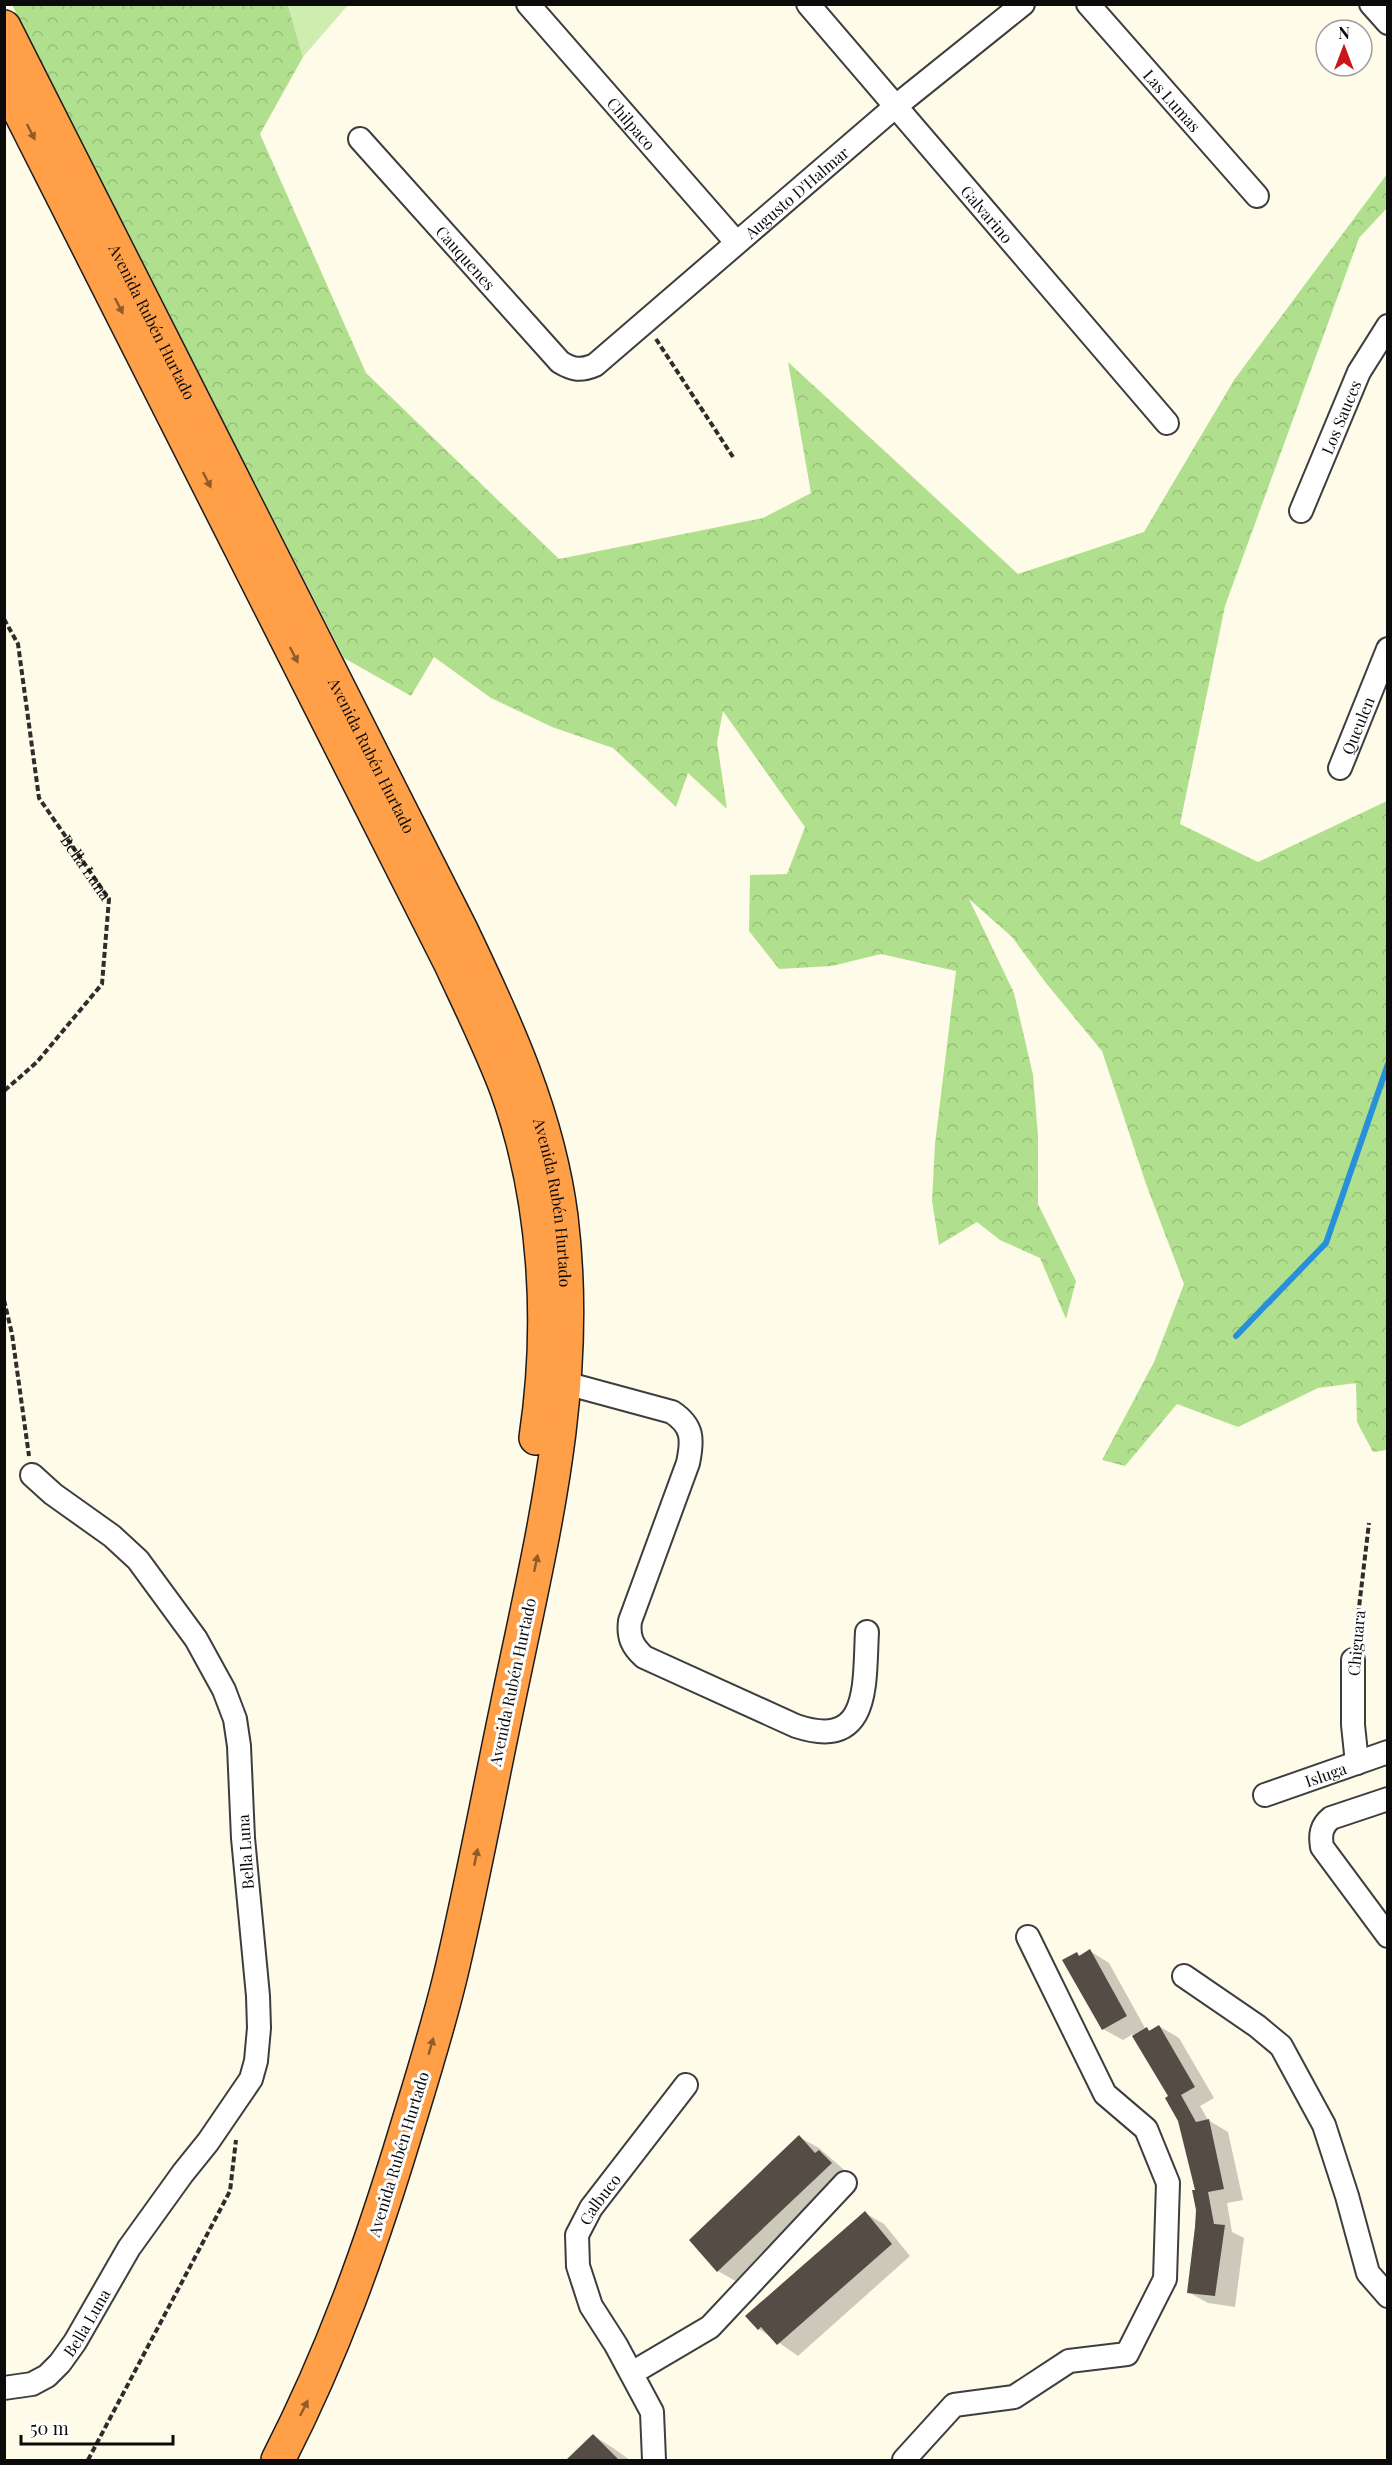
<svg xmlns="http://www.w3.org/2000/svg" width="1392" height="2465" font-family="'Playfair Display',serif">
<style>
.grass{fill:#ceedaf}
.forest{fill:url(#forest-crowns)}
.shadow{fill:#0003}
.lines{fill:none;stroke-linecap:round;stroke-linejoin:round}
.stream{stroke:#2790db;stroke-width:6}
.building{fill:#554c46}
.minor-casing{stroke:#3e3e3e;stroke-width:26}
.highway-casing{stroke:#1c1c1c;stroke-width:36}
.path{stroke:#2d2d2d;stroke-width:4;stroke-dasharray:6 3;stroke-linecap:butt}
.minor{stroke:#fff;stroke-width:22}
.highway{stroke:#ff9f47;stroke-width:33}
.oneway{fill:#915c2c}
.labels{text-anchor:middle;dominant-baseline:central;stroke-width:6;stroke-linejoin:round;paint-order:stroke}
.street-label{font-size:16px;fill:#0b0b0b;stroke:#fff}
</style>
<defs>
<pattern id="forest-crowns" width="20" height="18" patternUnits="userSpaceOnUse" patternTransform="scale(1.5)"><rect width="20" height="18" fill="#b0e08d"/><path d="M2 6a3 3 0 1 1 6 0M12 15a3 3 0 1 1 6 0" fill="none" stroke="#96bf78"/></pattern>
</defs>
<rect width="100%" height="100%" fill="#fffbe9"/>
<path class="grass" d="M288,4L348,5L303,57Z"/>
<path class="forest" d="M12,5H288L303,57L260,134L366,373L559,559L763,518L811,493L788,362L1018,574L1144,532L1234,380L1387,174V208L1359,238L1225,606L1180,824L1258,862L1387,801V1450L1373,1452L1357,1422L1356,1383L1318,1388L1238,1427L1177,1404L1125,1466L1102,1460L1154,1362L1184,1284L1146,1184L1102,1051L1046,983L1012,937L969,899L1014,993L1033,1075L1038,1136V1204L1076,1281L1066,1319L1040,1258L1000,1240L977,1222L939,1245L932,1201L935,1144L956,971L881,954L832,966L779,969L749,931L750,875L787,874L805,827L723,711L717,742L727,809L688,773L676,807L613,748L552,727L491,698L434,657L411,696L344,658Z"/>
<path class="shadow" d="M1090,1951L1109,1963L1145,2028L1151,2031L1159,2026L1179,2038L1214,2098L1200,2106L1208,2120L1228,2132L1243,2200L1227,2203L1232,2232L1244,2238L1235,2307L1208,2303L1188,2292L1197,2210L1196,2191L1183,2131L1170,2097L1133,2034L1123,2040L1103,2029L1077,1954L1081,1956Z
M799,2137L819,2148L850,2175L737,2282L718,2271Z
M865,2213L884,2224L910,2256L798,2356L759,2329Z
M594,2436L613,2448L630,2460H568Z"/>
<g class="lines">
<path class="stream" d="M1236,1336L1326,1243L1388,1064"/>
</g>
<path class="building" d="M1090,1949L1127,2016L1102,2030L1062,1960L1077,1952L1079,1956Z
M1159,2025L1195,2087L1181,2095L1196,2122L1209,2119L1224,2189L1208,2192L1214,2224L1225,2225L1215,2296L1187,2293L1195,2227L1196,2210L1192,2190H1195L1178,2121L1165,2098L1168,2096L1132,2036L1147,2027L1149,2031Z
M799,2135L815,2153L819,2150L832,2163L717,2272L689,2240Z
M865,2211L892,2244L777,2345L761,2327L758,2330L745,2316Z
M593,2434L619,2460H566Z"/>
<g class="lines">
<g class="minor-casing">
<g id="minor">
<path id="s2" d="M528,4L736,242"/>
<path id="s3" d="M808,4L1167,423"/>
<path id="s4" d="M1088,4L1257,196"/>
<path d="M1371,4L1388,23"/>
<path id="s5" d="M360,139L560,362C573,370 581,371 595,365L896,106L1023,4"/>
<path id="s6" d="M1301,511L1359,372L1388,326"/>
<path id="s7" d="M1340,768L1388,649"/>
<path d="M565,1383L672,1412C693,1426 693,1439 688,1463L630,1621C628,1637 632,1646 644,1657L796,1726C871,1751 864,1684 867,1632"/>
<path d="M1353,1660V1725L1357,1763"/>
<path id="s8" d="M1265,1795L1388,1752"/>
<path d="M1388,1799L1331,1818C1321,1826 1320,1835 1322,1847L1388,1936"/>
<path d="M1184,1976L1257,2026L1281,2046L1324,2125L1347,2196L1368,2273L1388,2296"/>
<path d="M632,2373L710,2327L845,2183"/>
<path id="s9" d="M4,2388L32,2384L47,2376L60,2363L75,2342L129,2248L183,2173L208,2142L251,2079L256,2061L259,2028L258,1996L243,1838L239,1746L235,1719L224,1690L196,1639L138,1560L112,1536L53,1494L32,1475"/>
<path id="s10" d="M654,2460L652,2412L616,2345L591,2306L578,2266L577,2235L591,2208L686,2085"/>
<path d="M904,2460L954,2405L1014,2397L1069,2361L1127,2354L1165,2279L1168,2183L1146,2129L1105,2094L1028,1937"/>
</g>
</g>
<g class="highway-casing">
<g id="highway">
<path id="s11" d="M4,27L462,932C506,1024 548,1115 561,1217C582,1388 541,1541 507,1707C489,1793 473,1879 453,1965C440,2022 422,2078 405,2134C370,2249 333,2353 278,2460"/>
<path d="M4,80L451,964C470,1005 491,1047 507,1090C546,1199 553,1324 536,1438"/>
</g>
</g>
<g class="path">
<path d="M656,339L733,457"/>
<path id="s1" d="M4,619L18,644L39,798L109,899L102,984L37,1062L4,1091"/>
<path d="M4,1300L12,1334L29,1456"/>
<path d="M1355,1641L1369,1523"/>
<path d="M88,2460L230,2191L236,2140"/>
</g>
<use href="#minor" class="minor"/>
<use href="#highway" class="highway"/>
</g>
<defs><path id="oneway-solid" d="M-6-.8H1V-3.2L6.5 0L1 3.2V.8H-6Z" transform="scale(1.5)"/></defs>
<g class="oneway">
<use href="#oneway-solid" transform="translate(31 132) rotate(63)"/>
<use href="#oneway-solid" transform="translate(119 306) rotate(63)"/>
<use href="#oneway-solid" transform="translate(207 480) rotate(63)"/>
<use href="#oneway-solid" transform="translate(294 655) rotate(63)"/>
<use href="#oneway-solid" transform="translate(536 1563) rotate(-78)"/>
<use href="#oneway-solid" transform="translate(476 1857) rotate(-78)"/>
<use href="#oneway-solid" transform="translate(431 2046) rotate(-74)"/>
<use href="#oneway-solid" transform="translate(304 2408) rotate(-64)"/>
</g>
<g class="labels">
<g class="street-label">
<text stroke="none"><textPath href="#s4" startOffset="128">Las Lumas</textPath></text>
<text stroke="none"><textPath href="#s2" startOffset="158">Chilpaco</textPath></text>
<text stroke="none"><textPath href="#s5" startOffset="602">Augusto D'Halmar</textPath></text>
<text stroke="none"><textPath href="#s3" startOffset="276">Galvarino</textPath></text>
<text stroke="none"><textPath href="#s5" startOffset="159">Cauquenes</textPath></text>
<text stroke="none"><textPath href="#s11" startOffset="330">Avenida Rubén Hurtado</textPath></text>
<text stroke="none"><textPath href="#s6" startOffset="102">Los Sauces</textPath></text>
<text stroke="none"><textPath href="#s7" startOffset="46">Queulen</textPath></text>
<text stroke="none"><textPath href="#s11" startOffset="816">Avenida Rubén Hurtado</textPath></text>
<text stroke="none"><textPath href="#s1" startOffset="268">Bella Luna</textPath></text>
<text stroke="none"><textPath href="#s11" startOffset="1302">Avenida Rubén Hurtado</textPath></text>
<text transform="translate(1356 1643) rotate(-85)">Chiguara</text>
<text transform="translate(512 1682) rotate(-78)">Avenida Rubén Hurtado</text>
<text stroke="none"><textPath href="#s8" startOffset="64">Isluga</textPath></text>
<text transform="translate(245 1852) rotate(-94)">Bella Luna</text>
<text transform="translate(398 2154) rotate(-73)">Avenida Rubén Hurtado</text>
<text stroke="none"><textPath href="#s10" startOffset="286">Calbuco</textPath></text>
<text stroke="none"><textPath href="#s9" startOffset="112">Bella Luna</textPath></text>
</g>
</g>
<rect width="1392" height="2465" fill="none" stroke="#0b0b0b" stroke-width="12"/>
<g transform="translate(1344 48)"><circle r="28" fill="#ffffff" stroke="#9d9d9d" stroke-width="1.5"/>
<path d="M0-4.5L10 22L0 15L-10 22Z" fill="#c9161b"/>
<text y="-9" font-size="16" font-weight="bold" text-anchor="middle" fill="#0b0b0b">N</text>
</g>
<path d="M21 2435v9h152v-9" fill="none" stroke="#0b0b0b" stroke-width="3"/>
<text x="30" y="2435" font-size="18" fill="#0b0b0b" stroke="#ffffff" stroke-width="4.5" paint-order="stroke">50 m</text>
</svg>
